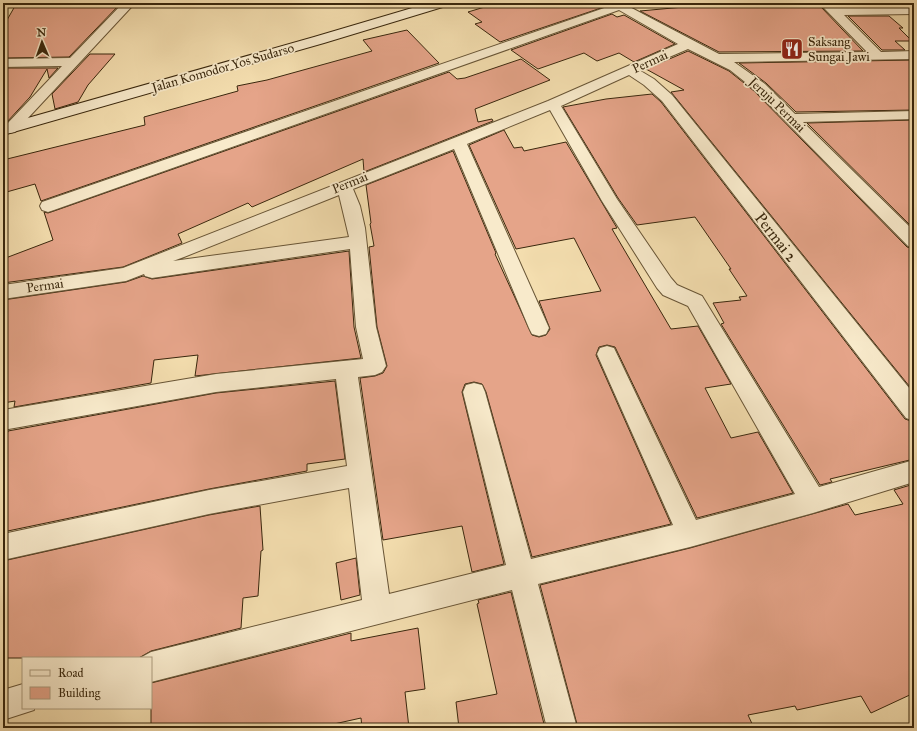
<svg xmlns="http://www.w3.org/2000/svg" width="917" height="731" font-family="'IM FELL Great Primer',serif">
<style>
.building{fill:#e5a489;stroke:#39270d}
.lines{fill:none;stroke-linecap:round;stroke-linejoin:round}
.street-casing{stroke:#685536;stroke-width:2}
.secondary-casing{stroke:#39270d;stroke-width:2}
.street{fill:#f8eacb;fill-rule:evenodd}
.secondary{fill:#f8eacb;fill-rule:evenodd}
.labels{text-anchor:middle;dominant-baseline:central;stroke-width:3.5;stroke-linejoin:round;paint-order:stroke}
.far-poi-label{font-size:13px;fill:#39270d;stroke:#f8eacb;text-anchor:start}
.far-street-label{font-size:13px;fill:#39270d;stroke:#f8eacb}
.street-label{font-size:16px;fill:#39270d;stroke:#f8eacb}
</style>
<rect width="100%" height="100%" fill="#f4deaf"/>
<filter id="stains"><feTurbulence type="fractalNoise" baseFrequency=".005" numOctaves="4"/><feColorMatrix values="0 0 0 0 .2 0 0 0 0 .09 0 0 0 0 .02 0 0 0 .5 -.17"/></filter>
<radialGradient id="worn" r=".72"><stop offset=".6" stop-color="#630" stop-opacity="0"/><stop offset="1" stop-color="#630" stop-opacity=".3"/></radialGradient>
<path class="building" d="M59,3H87L86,5L120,4L69,57L3,58V27L15,6Z
M498,3H593L601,8L500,42L475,24L482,22L468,12Z
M727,3H823L821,7L863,51L719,52L640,11Z
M833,3H875L879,6H838Z
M612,14L617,17L624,15L675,44L634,62L619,53L597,61L584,53L538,69L511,50Z
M848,16H889L903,28H899L912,41H895L905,50H882Z
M407,30L439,63L41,201L35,184L3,193V160L145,125L144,117L238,91L237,86L267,80L372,51L363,40Z
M688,51L729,71L754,91L907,247L914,249V392L671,92L684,90L646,69Z
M90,54H115L88,85L78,102L55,109L52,94Z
M521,59L550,80L475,109L478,122L492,119L493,121L364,172L363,159L252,207L248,203L178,234L182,243L123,267L3,283V259L53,240L44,212L48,213L54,211L449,72L457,79L465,78Z
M914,60V110L796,112L766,83L739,63Z
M3,68H58L49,78L47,69L30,97L6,123H3Z
M652,94L661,102L905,419L914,422V459L830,479L832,482L820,485L721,324L724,323L713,303L741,300L739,297L747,296L729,269H731L695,217L637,225L618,198L563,107L606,99Z
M914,120V229L807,123Z
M504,130L514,148L522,147L524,151L566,142L617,228L612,229L671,329L698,326L731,384L705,388L731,438L758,432L793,493L697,518L615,347L607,345L599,347L596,355L671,524L532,557L486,392L482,384L474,382L465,384L462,392L504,564L472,572L462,526L383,540L360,378L375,376L383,373L387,366L377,327L369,247L374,246L370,224L371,223L366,185L453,151L496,253L495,254L532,335L539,337L546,335L550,329L539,301L601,291L574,238L516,249L469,145Z
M349,251L354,327L361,358L195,376L198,355L154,360L151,383L14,407L15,401L3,403V300L126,282L143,276L152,279Z
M335,381L345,459L307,464V471L209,489L3,532V448L8,431L216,393Z
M914,484V693L871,713L861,696L797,710L795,706L748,715L754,728H578L540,585L690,548L848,504L855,515L903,504L894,490Z
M260,506L263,550L261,551L258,596L243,598L241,628L151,651L139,658H3V561L209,515Z
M356,558L360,595L341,600L336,563Z
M511,592L545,728H459L456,702L497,694L477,604L479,603L478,600Z
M418,628L425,689L405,692L409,728H362L361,718L316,728H151V683L351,633V641Z"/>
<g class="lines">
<g class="street-casing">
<path id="street" d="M123,3H135L15,132L10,133L5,132L3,129L5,126L62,66L3,67V59L70,58Z
M608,3L624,4L719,54L867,52L822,6L824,4H832L837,8H914V14L844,15L881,52L914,51V59L734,62L765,84L795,114L914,111V119L803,122L914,231V248L908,246L755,90L730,70L688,49L639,70L654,79L672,95L914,394V421L906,418L662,101L644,85L629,75L561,106L617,199L671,278L677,285L702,296L819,487L914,460V482L813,513L690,547L538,584L577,728H547L512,590L151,682V658H140L151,652L362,600L349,488L209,514L3,560V534L209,490L347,466L336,379L216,392L3,430V410L216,374L363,359L356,327L350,249L152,278L145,276L144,274L126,281L3,299V285L123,268L548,101L678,44L619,10L54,210L48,212L42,210L40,206L42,202L610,6ZM550,110L602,201L657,288L663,295L688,306L795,494L696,520L614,348L607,346L600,348L597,354L673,525L531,559L485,392L482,385L474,383L466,385L463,392L506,565L389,594L358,377L375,375L382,372L386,366L376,327L365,228L360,206L353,189L454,149L529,328L532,334L539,336L546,334L549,328L467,144ZM339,195L349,237L173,261L184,257Z
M23,684V708H34V710L3,720V690Z"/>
</g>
<g class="secondary-casing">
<path id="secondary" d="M429,3H448L446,6L324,43L3,135V125L314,37Z"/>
</g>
<use href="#street" class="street"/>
<use href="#secondary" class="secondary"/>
</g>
<defs>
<g id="restaurant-square" transform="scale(1.15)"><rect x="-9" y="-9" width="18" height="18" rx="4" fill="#8f2418" stroke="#f8eacb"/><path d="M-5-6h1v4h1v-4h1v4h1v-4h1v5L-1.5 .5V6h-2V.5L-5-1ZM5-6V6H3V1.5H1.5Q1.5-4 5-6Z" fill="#fff"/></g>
</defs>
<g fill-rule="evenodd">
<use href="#restaurant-square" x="792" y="49"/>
</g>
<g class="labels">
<g class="far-poi-label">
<text x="808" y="42">Saksang<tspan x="808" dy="15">Sungai Jawi</tspan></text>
</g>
<g class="far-street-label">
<text transform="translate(650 62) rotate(-25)">Permai</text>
<text transform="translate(223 68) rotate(-16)">Jalan Komodor Yos Sudarso</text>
<text transform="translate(777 105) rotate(44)">Jeruju Permai</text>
<text transform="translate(350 183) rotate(-22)">Permai</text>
<text transform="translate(45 286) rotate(-8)">Permai</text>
</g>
<g class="street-label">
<text transform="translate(776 237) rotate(52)">Permai 2</text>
</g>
</g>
<rect width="917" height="731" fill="none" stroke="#f4deaf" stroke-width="16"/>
<rect x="4" y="4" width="909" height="723" fill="none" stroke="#39270d" stroke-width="2"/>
<rect x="8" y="8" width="901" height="715" fill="none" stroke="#39270d"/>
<rect x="22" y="657" width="130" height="52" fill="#f8eacb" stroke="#ac9c7f"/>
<rect x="30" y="670" width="20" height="6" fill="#f8eacb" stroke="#ac9c7f"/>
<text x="58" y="677" font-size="12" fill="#39270d">Road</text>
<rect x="30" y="687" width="20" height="12" fill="#e5a489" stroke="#ac9c7f"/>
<text x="58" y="697" font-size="12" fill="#39270d">Building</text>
<g transform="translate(42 42) rotate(358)" stroke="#f8eacb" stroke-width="3" paint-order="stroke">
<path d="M0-3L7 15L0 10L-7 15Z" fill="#39270d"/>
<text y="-6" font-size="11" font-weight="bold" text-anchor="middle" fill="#39270d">N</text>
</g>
<rect width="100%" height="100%" filter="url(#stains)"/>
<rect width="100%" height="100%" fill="url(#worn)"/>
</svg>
